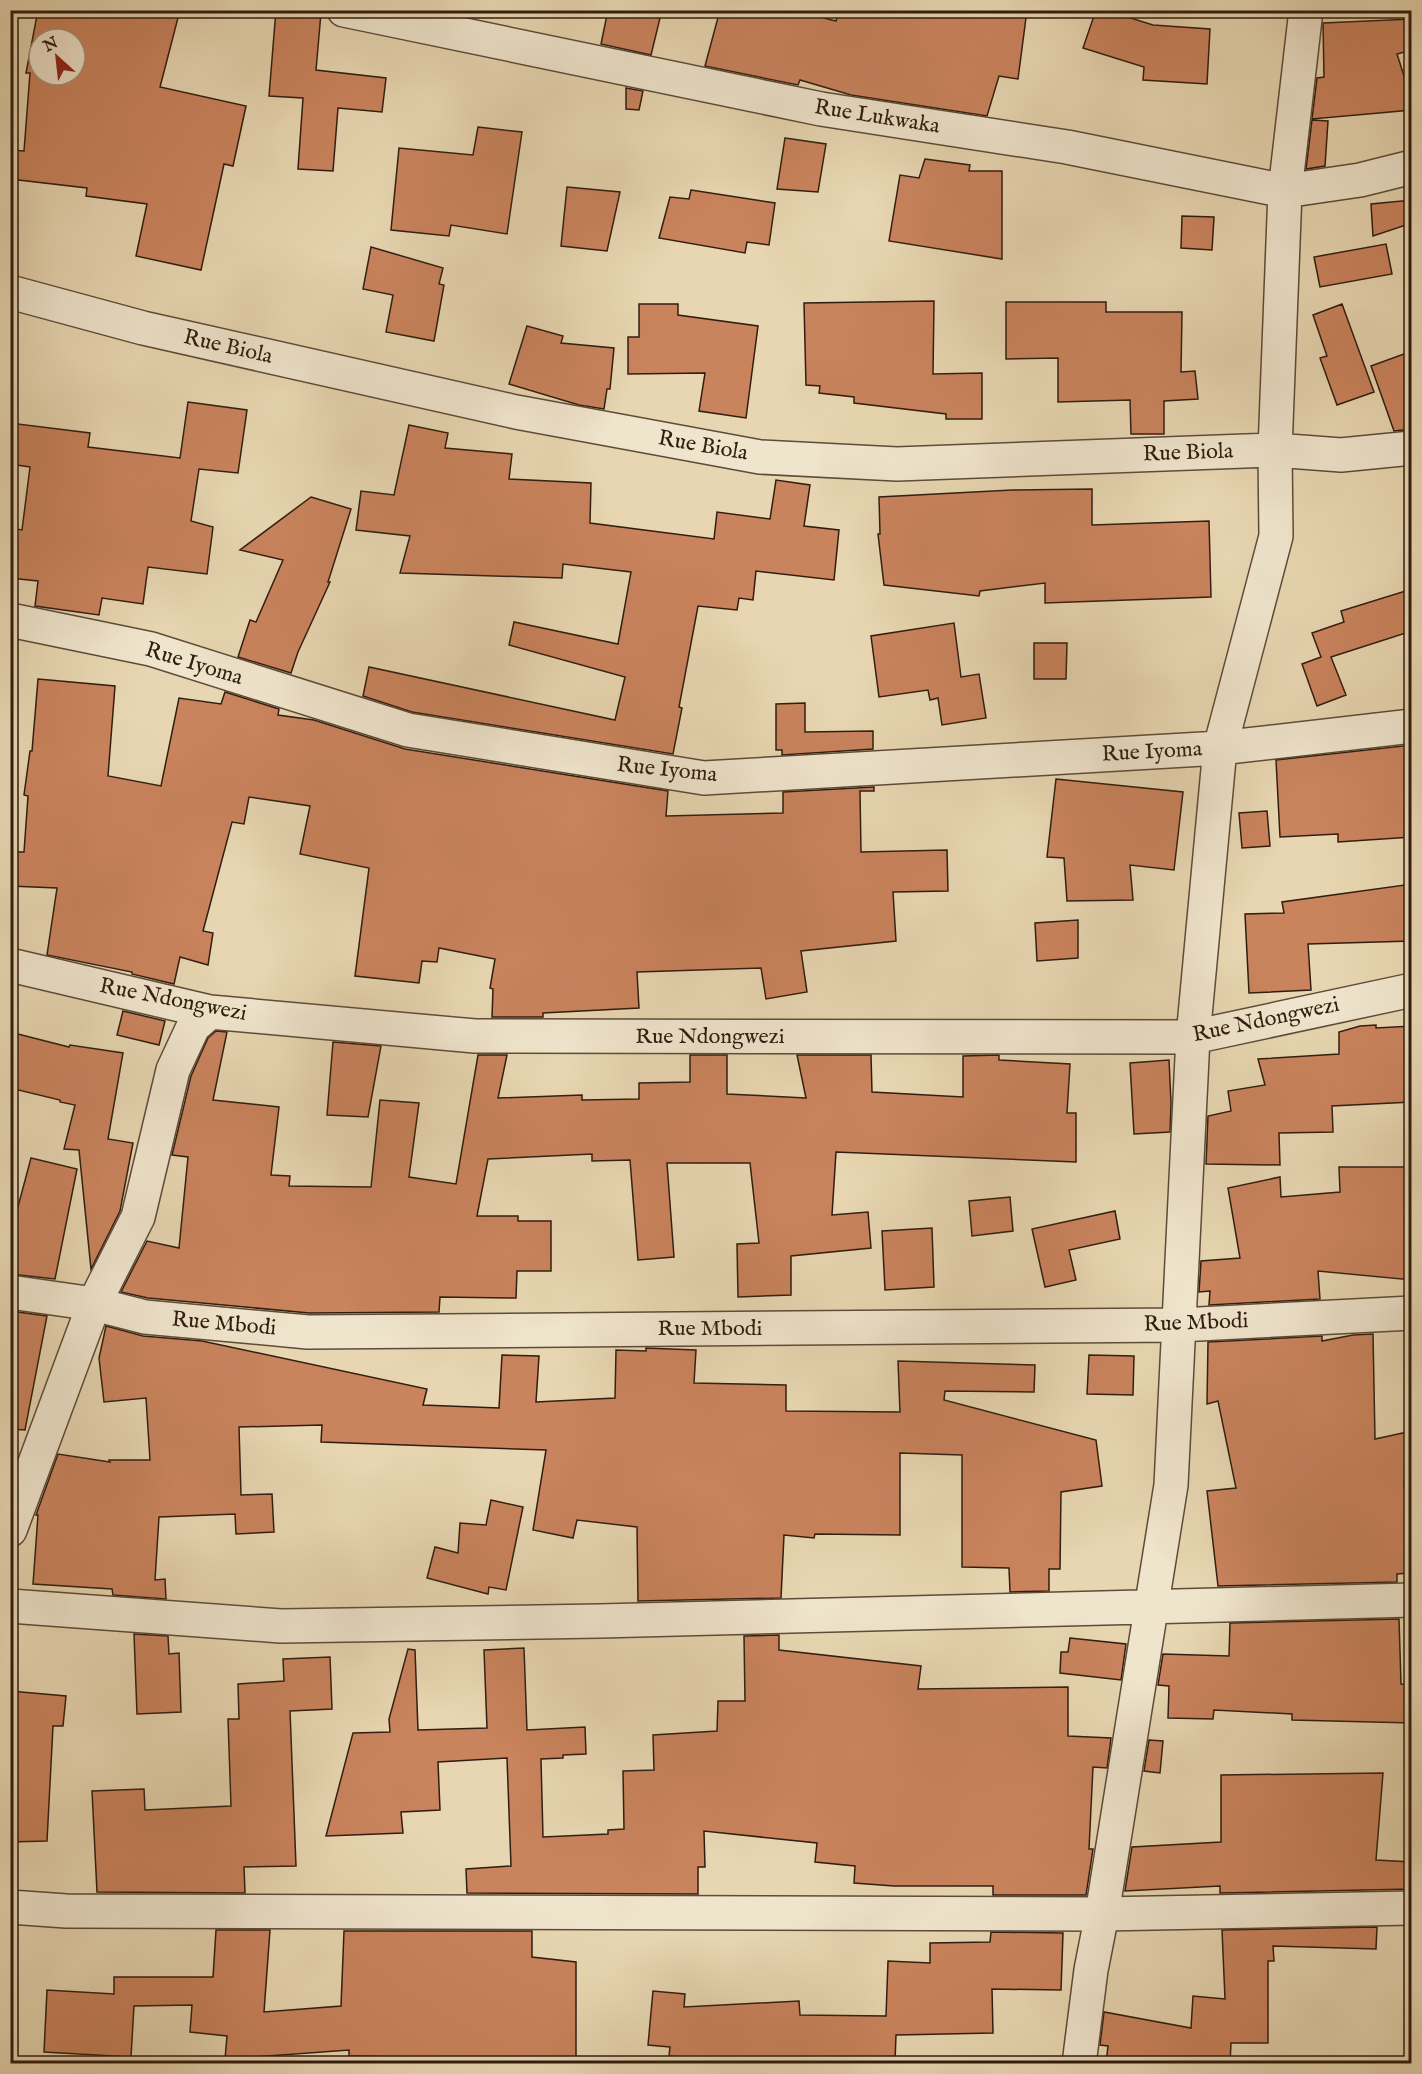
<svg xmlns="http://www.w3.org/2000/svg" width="1422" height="2074" font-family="'IM FELL English',serif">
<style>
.building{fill:#c9835d;stroke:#311d10;stroke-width:1.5;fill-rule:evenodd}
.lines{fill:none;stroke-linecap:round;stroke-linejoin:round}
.minor-casing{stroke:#5e4b38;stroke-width:36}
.minor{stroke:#efe4cc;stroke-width:33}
.labels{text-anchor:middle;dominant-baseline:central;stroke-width:5;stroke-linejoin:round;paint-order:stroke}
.street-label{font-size:22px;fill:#311d10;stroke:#efe4cc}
</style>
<rect width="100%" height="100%" fill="#e7d6b1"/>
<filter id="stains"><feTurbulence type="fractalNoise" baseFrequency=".00333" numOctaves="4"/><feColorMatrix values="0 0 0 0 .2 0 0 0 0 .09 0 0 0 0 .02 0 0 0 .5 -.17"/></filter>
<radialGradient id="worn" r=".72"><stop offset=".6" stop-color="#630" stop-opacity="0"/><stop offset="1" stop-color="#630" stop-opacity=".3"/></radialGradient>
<path class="building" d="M38,10H180L160,87L246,106L233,166L224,164L201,270L136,256L147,204L86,196L87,188L10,179V150L24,151L30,73H26ZM39,39H75V75H39Z
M276,10L321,13L316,70L386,78L382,112L338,108L333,171L298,169L303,98L269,96Z
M608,10H624L660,18L651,55L601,44Z
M720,10H792L836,21L839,10H1027L1018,79L999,76L987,116L851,95L800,80L798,85L705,66Z
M1096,10H1105L1153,25L1210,29L1207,84L1143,80L1144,67L1083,48Z
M1412,19V50L1397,54L1412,101V110L1312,119L1317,78L1324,77L1323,23Z
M626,88L643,91L639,110L626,109Z
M1312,120L1328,121L1325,166L1306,169Z
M478,127L522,132L507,234L451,225L449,236L391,230L399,148L473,155Z
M785,138L826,144L818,192L777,189Z
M925,159L970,165L969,171H1002V259L889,241L900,175L919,178Z
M567,187L620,192L607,251L561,246Z
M691,190L775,203L769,245L747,242L745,253L659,238L670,197L689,199Z
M1412,200V223L1373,236L1371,204Z
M1182,216L1214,217L1212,250L1181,248Z
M1386,244L1392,274L1320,287L1314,257Z
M371,247L443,268L439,284L444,285L434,341L386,332L393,295L363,289Z
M934,301L933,374L982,373V419H946V414L854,403V397L819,393L820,386L806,385L804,303Z
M1006,302H1106V312H1182L1181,372L1195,371L1198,399L1164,401V434H1131L1130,400L1058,402V358L1006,359Z
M639,304H678V315L758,326L746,418L699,411L705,373L628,374V337H639Z
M1342,304L1374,392L1337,405L1320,358L1327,356L1313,315Z
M527,326L563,336L561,343L614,348L610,389H607L604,409L579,405L509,384Z
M1412,351V429L1394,431L1371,366Z
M188,402L247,410L238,473L199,469L191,521L213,527L207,574L148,567L143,604L102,598L99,615L35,606L38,581L10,578V528L22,530L30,467L10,464V423L90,433L88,447L180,458Z
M409,425L448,433L445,448L512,454L509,479L591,483L590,523L714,539L717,512L770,519L776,480L810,485L804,526L839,530L834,580L756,571L753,600L739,598L737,610L698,606L679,707L682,708L673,754L412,712L363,696L369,667L615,720L625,677L509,645L514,622L618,644L631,572L563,564L562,578L400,573L410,536L356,530L361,491L394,495Z
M1092,489V525L1209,521L1211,597L1045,603V583L980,591L979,596L884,585L878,534H880L879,497L1012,490Z
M311,497L351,509L328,582H330L298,652L291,673L238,657L250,620L256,622L283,560L240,550Z
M1412,589V631L1331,657L1346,695L1317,706L1302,664L1321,657L1312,633L1344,622L1341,611Z
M954,623L961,677L979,674L986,718L942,725L938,698L930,700L928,690L879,697L871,636Z
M1034,643H1067L1066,679H1034Z
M38,679L115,686L108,776L161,786L179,698L221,704L225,692L279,709L278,715L314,720L405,749L668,791L666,816L783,813V792L874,787V791H860L861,852L947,850L948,891L893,892L896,941L801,951L807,992L766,999L761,968L637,972L639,1008L543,1013V1017H492L493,989L490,988L495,959L439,948L437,962L422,961L419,983L355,976L369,868L300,854L310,806L249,797L244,824L232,822L203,931L213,933L208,965L180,957L174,984L132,974V972L47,955L57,888L10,886V852H24L28,796L24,795L30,751H32Z
M805,703V732L873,731V749L782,755V750H776V704Z
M1412,745V837L1338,842V834L1280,837L1276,760Z
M1056,779L1183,792L1174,870L1130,865L1133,900L1067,901L1064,858L1047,857Z
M1267,811L1270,846L1242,848L1239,813Z
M1412,884V941L1308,944L1311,990L1249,993L1245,914L1284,913L1282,902Z
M1078,920V958L1037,961L1035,923Z
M123,1011L165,1021L159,1045L117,1035Z
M1376,1025V1028L1412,1026V1102L1332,1106L1333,1132L1279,1133L1280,1165L1206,1164L1208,1116L1231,1111L1228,1091L1265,1085L1258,1059L1339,1054V1032L1360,1026Z
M216,1031L227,1032L213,1100L279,1107L271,1175L290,1176L289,1186L371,1187L380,1100L419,1103L409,1177L456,1184L478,1055H507L498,1098L582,1095V1100L639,1099V1083L690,1082V1055H727V1094L806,1098L797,1055H871L872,1092L963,1097V1056L999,1055V1060L1070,1064L1067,1113H1076V1162L836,1152L832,1215L868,1212L871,1248L791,1256V1295L738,1297L737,1244L759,1243L750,1163H667L674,1257L638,1260L630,1160L592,1161V1154L488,1159L477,1216H518V1221H551V1271H517L516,1298L440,1297L439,1312L309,1313L148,1298L121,1292L147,1241L179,1248L188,1157L172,1155L191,1076L208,1038Z
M10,1032L69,1047L70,1045L123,1053L108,1139L133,1143L120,1211L91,1269L79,1150L64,1149L75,1105L60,1102V1100L10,1088Z
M333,1042L381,1046L368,1117L327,1115Z
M1169,1060L1171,1103L1170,1132L1134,1134L1130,1063Z
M31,1158L77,1169L55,1279L10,1274V1216L15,1218Z
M1339,1167H1412V1280L1318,1271L1320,1299L1209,1305L1210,1291L1199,1292L1201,1261L1240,1258L1228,1188L1280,1177L1281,1197L1340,1192Z
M1010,1197L1013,1231L972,1236L969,1201Z
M1115,1211L1120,1239L1069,1250L1076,1280L1045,1287L1032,1229Z
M932,1228L934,1287L885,1290L882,1231Z
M10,1311L47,1316L25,1430L10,1429Z
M106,1326L143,1336L202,1341L427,1389L423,1405L499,1408L502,1355L539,1356L536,1402L615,1398L616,1350L646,1351V1348L696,1350L694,1383L786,1385V1411L900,1412L898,1361L1035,1365L1034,1392L945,1391L944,1400L1096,1440L1102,1486L1061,1492L1060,1569H1049V1591L1010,1592L1009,1568L962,1567V1455L900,1453V1535L815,1534L814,1538L784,1535L781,1598L638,1601L637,1527L577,1520L573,1538L533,1530L546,1450L321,1442L322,1425L239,1427L241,1495L272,1494L274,1532L236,1534L235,1514L159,1517L155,1580L165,1579L166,1599L113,1595L112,1589L33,1584L38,1515H36L58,1454L110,1462L109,1460H150L146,1398L104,1402L99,1358Z
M1373,1334L1375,1439L1412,1431V1478L1404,1480L1409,1573L1397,1574V1582L1218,1586L1207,1491L1236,1488L1218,1401L1207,1404L1208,1342L1322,1336V1341L1353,1335Z
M1089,1355L1134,1356L1133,1395L1087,1394Z
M491,1500L523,1507L506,1590L489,1587L488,1594L427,1578L435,1547L458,1553L460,1523L486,1525Z
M1399,1619L1401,1684L1412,1685V1723L1292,1720V1714L1214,1710L1213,1719L1168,1718L1169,1686L1158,1685L1163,1654L1229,1656L1230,1623Z
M134,1634L168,1636L169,1654L179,1653L181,1712L137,1714Z
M779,1635V1650L921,1666L918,1689L1068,1687V1736L1111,1738L1107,1768L1093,1767L1089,1849H1093L1086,1895H993V1886H894L854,1883L855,1866L815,1862L817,1843L704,1831L705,1867H698V1894L467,1893L466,1869L511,1866L507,1758L438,1762L440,1810L401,1812L403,1833L326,1836L353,1733L390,1732L389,1719L408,1649L415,1650L418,1730L487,1728L484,1650L524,1648L527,1730L585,1727L586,1754L563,1755V1758L541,1759L543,1837L608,1834V1830L624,1829L623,1771L654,1770L653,1735L717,1731L718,1701H745L744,1636Z
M1070,1638L1126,1644L1121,1680L1060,1673L1061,1652H1068Z
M330,1657L332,1709L290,1711L296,1866L244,1867L245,1893L97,1892L92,1791L144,1789L145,1810L231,1806L228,1719H239L238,1684L284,1681L283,1659Z
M10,1691L66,1696L63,1726H53L47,1841L10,1842Z
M1149,1740L1163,1741L1160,1773L1144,1771Z
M1383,1773L1376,1860L1412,1862V1889L1220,1893V1886L1125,1891L1132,1847L1221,1842V1775Z
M1377,1927L1376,1949L1273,1946L1274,1961H1268V2043H1231L1230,2064H1106L1108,2046L1100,2045L1104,2012L1191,2028L1193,1996L1225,1999L1222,1930Z
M216,1930H270L264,2012L341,2006L344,1931H532V1957L576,1962V2058H522V2064H492V2057L397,2059V2057L349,2056V2050L225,2059L227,2036L190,2032L192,2005L134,2006L131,2057L44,2052L47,1990L114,1994V1977H213Z
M991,1932L1063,1933L1061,1990L992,1989L993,2033L896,2035L895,2061L794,2058L698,2064L699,2059L669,2056L670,2047L648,2045L653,1991L685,1994L684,2007L799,2001L800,2015L886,2016L888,1961L930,1963V1943L990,1942Z"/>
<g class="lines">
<g class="minor-casing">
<path id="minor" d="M344,10L821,109L1067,147L1285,191L1360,180L1412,167
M10,292L143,328L516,412L760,457L897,464L1275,450L1341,455L1412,448
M10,620L151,649L408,730L704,778L1220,748L1412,726
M10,965L210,1012L475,1036L1193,1037L1412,990
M10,1292L94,1304L145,1317L308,1332L1179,1325L1412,1313
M10,1530L94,1304L138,1217L173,1070L193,1027L210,1012
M10,1606L281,1626L600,1621L1412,1600
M10,1907L66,1911L1102,1914L1412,1908
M1079,2064L1091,1970L1102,1914L1171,1485L1193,1037L1220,748L1276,536L1275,450L1285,191L1306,10"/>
</g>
<use href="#minor" class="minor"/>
</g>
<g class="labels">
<g class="street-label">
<text transform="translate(877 117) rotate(9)">Rue Lukwaka</text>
<text transform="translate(228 347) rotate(13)">Rue Biola</text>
<text transform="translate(703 446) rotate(10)">Rue Biola</text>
<text transform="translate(1188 453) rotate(-2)">Rue Biola</text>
<text transform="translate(194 664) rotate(17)">Rue Iyoma</text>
<text transform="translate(1152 752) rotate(-3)">Rue Iyoma</text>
<text transform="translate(667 770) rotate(6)">Rue Iyoma</text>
<text transform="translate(173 1000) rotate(11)">Rue Ndongwezi</text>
<text transform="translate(1266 1020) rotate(-12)">Rue Ndongwezi</text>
<text x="710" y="1037">Rue Ndongwezi</text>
<text transform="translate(1196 1323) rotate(-2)">Rue Mbodi</text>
<text transform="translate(224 1324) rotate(5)">Rue Mbodi</text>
<text x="710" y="1329">Rue Mbodi</text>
</g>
</g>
<rect width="1422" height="2074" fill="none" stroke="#e7d6b1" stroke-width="36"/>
<rect x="12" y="12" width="1398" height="2050" fill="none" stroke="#311d10" stroke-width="3"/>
<rect x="18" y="18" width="1386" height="2038" fill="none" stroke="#311d10" stroke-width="1.5"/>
<g transform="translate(57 57) rotate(333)"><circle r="28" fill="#efe4cc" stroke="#a39481" stroke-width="1.5"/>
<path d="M0-4.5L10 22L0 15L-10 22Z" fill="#8f2418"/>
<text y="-9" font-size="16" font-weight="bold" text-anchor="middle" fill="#311d10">N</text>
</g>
<rect width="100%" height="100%" filter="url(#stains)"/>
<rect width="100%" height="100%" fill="url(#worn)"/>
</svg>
